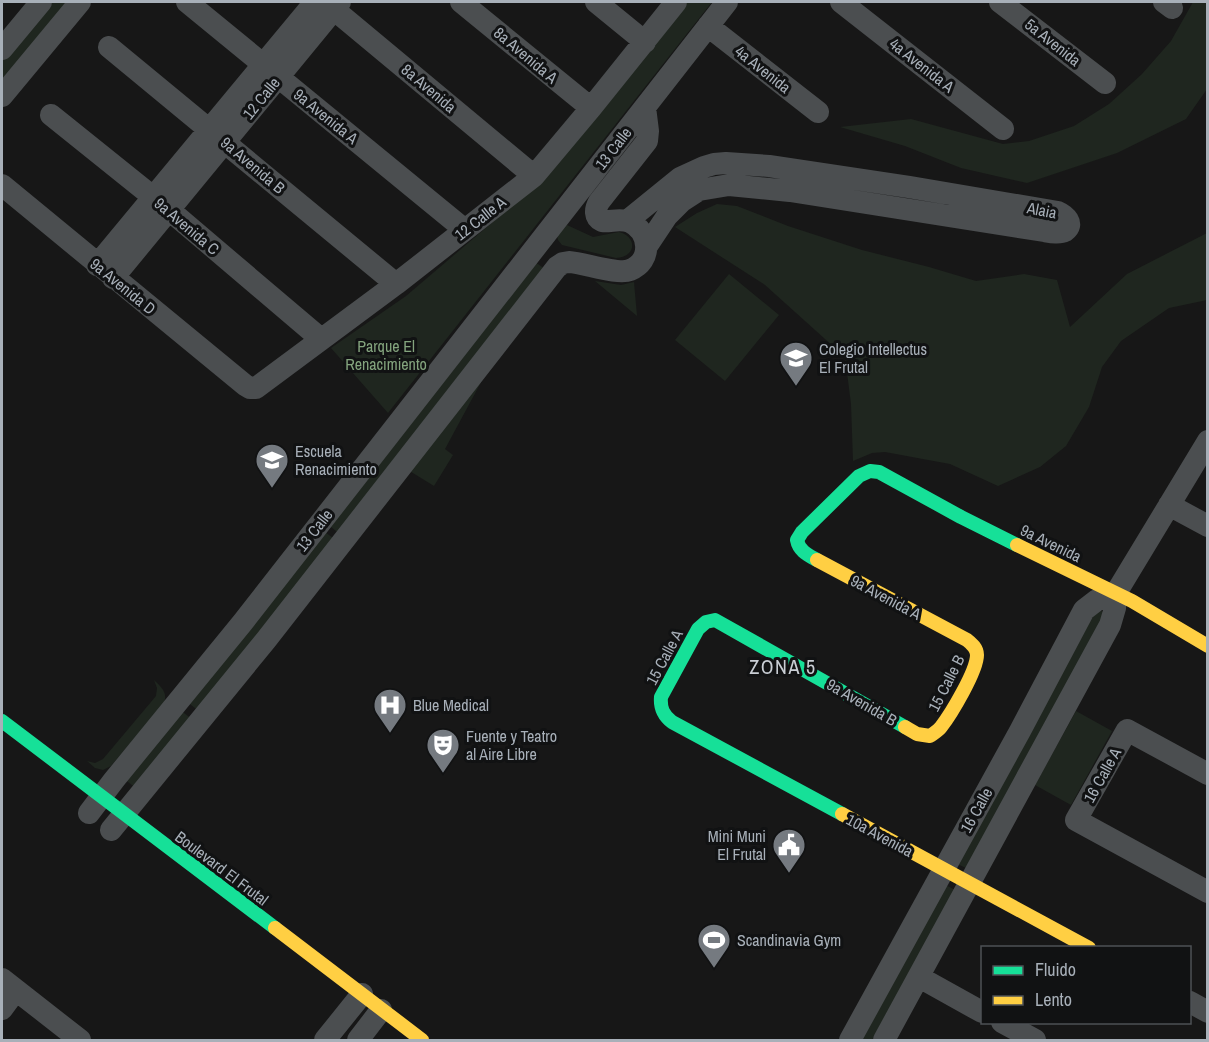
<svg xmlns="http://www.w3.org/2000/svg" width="1209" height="1042" font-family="'Archivo Narrow',sans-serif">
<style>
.green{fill:#1f261f}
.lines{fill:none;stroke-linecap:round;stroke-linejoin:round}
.street{stroke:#4b4e50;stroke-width:22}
.fast{stroke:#16e098;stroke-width:14}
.slow{stroke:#ffcf43;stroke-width:14}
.labels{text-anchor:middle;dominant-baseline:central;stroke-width:6;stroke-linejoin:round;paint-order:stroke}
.street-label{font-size:16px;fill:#a8b0b9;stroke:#111213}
.park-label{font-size:16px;fill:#84a47e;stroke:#111213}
.poi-label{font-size:16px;fill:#a8b0b9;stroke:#111213;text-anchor:start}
.quarter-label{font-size:20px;letter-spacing:1.5px;fill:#c9ced4;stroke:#111213}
</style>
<rect width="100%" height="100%" fill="#171717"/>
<path class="green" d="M41,2H80L2,96V49Z
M683,2H712L388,413L331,348L406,296L535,186Z
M1193,2H1207V89L1186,119L1117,153L1027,183L961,168L905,146L840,127L911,119L1003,144L1029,141L1074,126L1109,104L1142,74L1171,41Z
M717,204L737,206L788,226L862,250L929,267L976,281L1024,274L1057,280L1070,327L1127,274L1207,233V300L1169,308L1121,341L1102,367L1089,407L1066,446L1040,467L998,486L950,464L885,452L872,453L853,461L851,404L845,357L765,285L675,227L697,213Z
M567,225L593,237L619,232C638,237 636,257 616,258L562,245L558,240L557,236Z
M528,257L552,274L345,538L322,520Z
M729,274L779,315L725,381L675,340Z
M595,281L621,285L634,282L637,316Z
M493,360L445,449L453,455L434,486L408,470Z
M318,527L340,543L204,715L182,698Z
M1095,607L1106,614L966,868L953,862Z
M154,680C161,687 168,692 164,703L111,766L103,770L95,768L87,761L95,763L103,759L156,696L157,688Z
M176,707L196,722L140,791L120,776Z
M1076,711L1112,731L1071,805L1035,785Z
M942,883L955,890L872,1040H855Z"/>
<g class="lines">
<path class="street" d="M187,2L465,230
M325,2L534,176
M461,2L591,108
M596,2L645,42
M841,2L1003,129
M1000,2L1105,83
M1164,2L1172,8
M708,26L818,112
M109,47L396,284
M2,49L41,2
M2,96L80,2
M51,115L168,209L321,339
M2,185L245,385L250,388H256L396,284L534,176L591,108L676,2
M627,221L680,178L704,167L714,164L726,163L769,166L909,187L1058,212C1065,215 1075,224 1065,231C1059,234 1050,232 1044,231L790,191L729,185L699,190L682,201L667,216L647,246
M97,265L315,2
M113,278L340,2
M1169,505L1208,526
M1208,774L1127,730L1076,820L1208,892
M89,813L114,780L243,622L727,2
M111,830L266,640L557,267L563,263L569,262C584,263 618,275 630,270C653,261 650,232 630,222C621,218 611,222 602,221C594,217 595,209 599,202L647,141L648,131L645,107
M919,977L982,1012
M2,979L80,1040
M1190,1002L1208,1012
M2,1009L16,990
M1002,1022L1035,1040
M325,1040L362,994
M358,1040L381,1010
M850,1040L1020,731L1084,610L1097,600L1116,593
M884,1040L1110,625L1115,608L1116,593L1208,441"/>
<path class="fast" d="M817,560C808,555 799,551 797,540L802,532L859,476L870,471L879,472L961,517L1017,545
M2,721L275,928
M842,814L672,722C663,715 660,708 661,697L698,629L706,622L715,620L905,727"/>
<path class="slow" d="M1017,545L1132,601L1208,646
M817,560L967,640C972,644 977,648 977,655C977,671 951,714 941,727C938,731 934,733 930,736L917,734L905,727
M842,814L1089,948
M275,928L422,1040"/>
</g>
<defs>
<g id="school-pin" transform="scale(1.725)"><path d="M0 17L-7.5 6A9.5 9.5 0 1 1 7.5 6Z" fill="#757a80" stroke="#111213"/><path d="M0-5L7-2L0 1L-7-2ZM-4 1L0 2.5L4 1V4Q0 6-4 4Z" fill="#fff"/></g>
<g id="hospital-pin" transform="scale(1.725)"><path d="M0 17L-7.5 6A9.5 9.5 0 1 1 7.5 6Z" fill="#757a80" stroke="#111213"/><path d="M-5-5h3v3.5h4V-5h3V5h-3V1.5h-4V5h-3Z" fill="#fff"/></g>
<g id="theatre-pin" transform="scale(1.725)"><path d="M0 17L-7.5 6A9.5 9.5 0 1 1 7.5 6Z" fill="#757a80" stroke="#111213"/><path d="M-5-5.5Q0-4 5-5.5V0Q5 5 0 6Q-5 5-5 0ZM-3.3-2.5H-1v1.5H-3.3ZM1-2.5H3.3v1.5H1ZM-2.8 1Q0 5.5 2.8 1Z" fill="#fff"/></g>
<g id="civic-pin" transform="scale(1.725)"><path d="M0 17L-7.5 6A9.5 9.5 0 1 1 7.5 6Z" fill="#757a80" stroke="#111213"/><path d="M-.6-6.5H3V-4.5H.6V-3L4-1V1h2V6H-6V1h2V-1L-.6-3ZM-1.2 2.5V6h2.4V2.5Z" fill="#fff"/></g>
<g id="stadium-pin" transform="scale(1.725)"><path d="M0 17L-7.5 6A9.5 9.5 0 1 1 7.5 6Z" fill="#757a80" stroke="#111213"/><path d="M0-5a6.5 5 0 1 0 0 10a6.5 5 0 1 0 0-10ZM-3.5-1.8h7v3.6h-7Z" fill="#fff"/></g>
</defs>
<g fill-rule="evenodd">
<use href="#school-pin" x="796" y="358"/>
<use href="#school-pin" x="272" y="460"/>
<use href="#hospital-pin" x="390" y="705"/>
<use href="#theatre-pin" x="443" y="745"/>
<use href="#civic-pin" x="789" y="845"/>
<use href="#stadium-pin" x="714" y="940"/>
</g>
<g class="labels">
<g class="street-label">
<text transform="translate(1053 42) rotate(38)">5a Avenida</text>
<text transform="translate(526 55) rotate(40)">8a Avenida A</text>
<text transform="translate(922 65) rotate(38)">4a Avenida A</text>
<text transform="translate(763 69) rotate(38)">4a Avenida</text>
<text transform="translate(429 88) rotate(40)">8a Avenida</text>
<text transform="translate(261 98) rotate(-51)">12 Calle</text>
<text transform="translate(326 116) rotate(39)">9a Avenida A</text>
<text transform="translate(613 148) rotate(-52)">13 Calle</text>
<text transform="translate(253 165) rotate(40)">9a Avenida B</text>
<text transform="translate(1042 210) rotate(11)">Alaia</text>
<text transform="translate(480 218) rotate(-38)">12 Calle A</text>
<text transform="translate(187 226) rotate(40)">9a Avenida C</text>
<text transform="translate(123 286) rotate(39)">9a Avenida D</text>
<text transform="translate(314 530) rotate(-52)">13 Calle</text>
<text transform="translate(1051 543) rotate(26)">9a Avenida</text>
<text transform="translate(886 597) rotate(28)">9a Avenida A</text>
<text transform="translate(664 657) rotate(-62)">15 Calle A</text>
<text transform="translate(946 683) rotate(-63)">15 Calle B</text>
<text transform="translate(862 702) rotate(30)">9a Avenida B</text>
<text transform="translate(1102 775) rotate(-61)">16 Calle A</text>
<text transform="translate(976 810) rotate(-61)">16 Calle</text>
<text transform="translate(880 835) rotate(28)">10a Avenida</text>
<text transform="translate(222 868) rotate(37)">Boulevard El Frutal</text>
</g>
<g class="park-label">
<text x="386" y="346">Parque El<tspan x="386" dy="18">Renacimiento</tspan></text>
</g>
<g class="poi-label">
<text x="819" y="349">Colegio Intellectus<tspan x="819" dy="18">El Frutal</tspan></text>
<text x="295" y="451">Escuela<tspan x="295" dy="18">Renacimiento</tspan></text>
<text x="413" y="705">Blue Medical</text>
<text x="466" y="736">Fuente y Teatro<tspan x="466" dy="18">al Aire Libre</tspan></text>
<text x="766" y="836" text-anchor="end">Mini Muni<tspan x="766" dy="18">El Frutal</tspan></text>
<text x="737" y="940">Scandinavia Gym</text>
</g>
<g class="quarter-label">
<text x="783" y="666">ZONA 5</text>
</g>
</g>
<rect width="1209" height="1042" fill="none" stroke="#a8b0b9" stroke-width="6"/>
<rect x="981" y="946" width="210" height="78" fill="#111213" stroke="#4d5155" stroke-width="1.5"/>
<rect x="993" y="966" width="30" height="9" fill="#16e098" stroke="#4d5155" stroke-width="1.5"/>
<text x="1035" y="976" font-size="18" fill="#a8b0b9">Fluido</text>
<rect x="993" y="996" width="30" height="9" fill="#ffcf43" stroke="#4d5155" stroke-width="1.5"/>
<text x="1035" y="1006" font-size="18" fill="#a8b0b9">Lento</text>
</svg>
